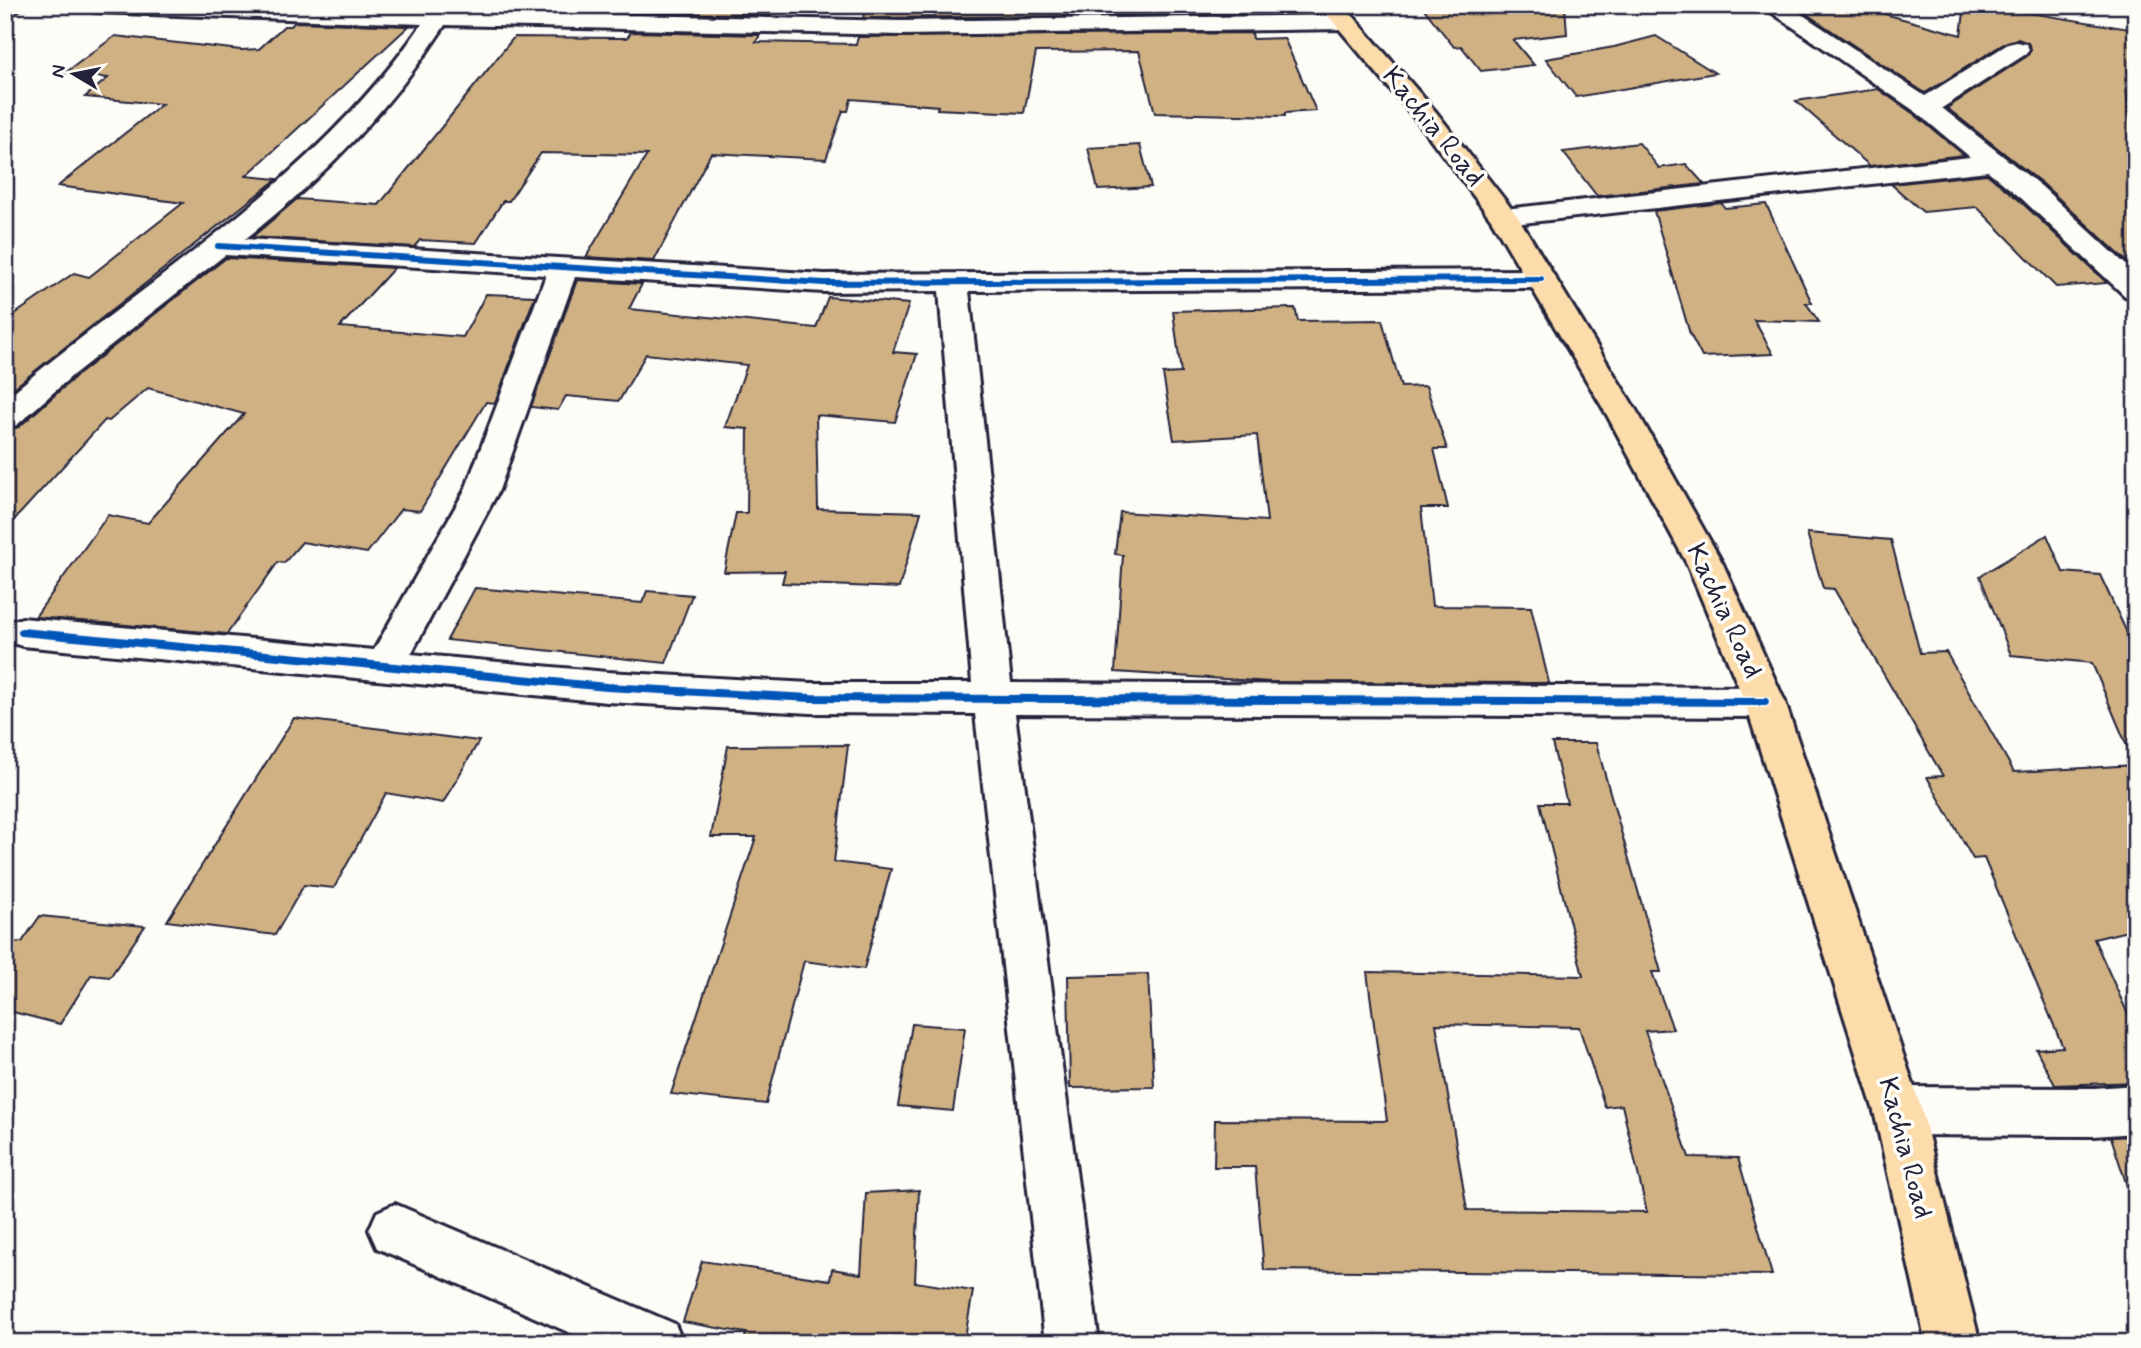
<svg xmlns="http://www.w3.org/2000/svg" width="2141" height="1348" viewBox="0 0 2141 1348" font-family="Mynerve,sans-serif">
  <style>
    .building { fill: #d0b184; stroke: #22223b; stroke-width: 2; fill-rule: evenodd }
    .lines { fill: none; stroke-linecap: round; stroke-linejoin: round }
    .minor-casing { stroke: #22223b; stroke-width: 6 }
    .trunk-casing { stroke: #22223b; stroke-width: 6 }
    .minor { fill: #fdfcf7; fill-rule: evenodd }
    .trunk { fill: #fddcac; fill-rule: evenodd }
    .cycleway-far1-casing { stroke: #fdfcf7; stroke-width: 9 }
    .cycleway-casing { stroke: #fdfcf7; stroke-width: 12 }
    .cycleway-far1 { stroke: #0057b8; stroke-width: 6 }
    .cycleway { stroke: #0057b8; stroke-width: 8 }
    .labels { text-anchor: middle; dominant-baseline: central; stroke-width: 7; stroke-linejoin: round; paint-order: stroke }
    .street-label { font-size: 28px; fill: #22223b; stroke: #fdfcf7 }
  </style>
  <rect width="100%" height="100%" fill="#fdfcf7"/>
  <filter id="ink" filterUnits="userSpaceOnUse"><feTurbulence type="fractalNoise" baseFrequency=".0143" numOctaves="2"/><feDisplacementMap in="SourceGraphic" scale="14" xChannelSelector="R" yChannelSelector="G"/><feConvolveMatrix kernelMatrix="1 2 1 2 8 2 1 2 1" color-interpolation-filters="sRGB"/></filter>
  <g filter="url(#ink)">
    <g class="building">
      <polygon points="648,5 777,5 771,15 643,13"/>
      <polygon points="913,5 1040,5 1125,14 1124,5 1243,5 1246,14 863,18 865,10 913,11"/>
      <polygon points="1421,5 1565,5 1567,34 1513,40 1534,65 1481,71 1461,46 1454,47"/>
      <polygon points="1793,5 1852,5 1961,35 1965,5 1981,5 2136,30 2136,83 2125,78 2136,176 2136,270 2043,184 1947,108 2027,56 2031,50 2028,43 2018,39 2007,42 1925,93"/>
      <polygon points="295,22 409,26 246,176 277,179 5,395 5,321 74,273 89,277 183,203 58,186 162,104 85,97 108,78 65,73 115,36 241,50 259,49 284,26 291,26"/>
      <polygon points="631,32 760,35 756,42 856,44 858,37 1252,33 1253,39 1284,38 1316,111 1285,113 1285,116 1155,113 1139,51 1036,52 1024,113 937,109 938,106 851,99 848,111 843,111 826,159 711,153 654,261 586,257 647,155 541,153 509,201 503,201 476,243 420,240 414,247 252,237 297,199 379,205 514,37 616,38 627,38"/>
      <polygon points="1656,36 1715,73 1576,97 1546,59 1614,47"/>
      <polygon points="1878,89 1914,114 1964,155 1870,166 1796,101"/>
      <polygon points="1639,143 1659,168 1686,164 1704,184 1597,196 1563,152"/>
      <polygon points="1140,145 1151,187 1098,190 1088,148"/>
      <polygon points="1987,174 2019,200 2107,283 2056,287 1977,207 1923,212 1891,184"/>
      <polygon points="1721,203 1725,208 1766,204 1812,303 1806,303 1819,322 1754,320 1773,354 1702,357 1690,334 1654,211"/>
      <polygon points="226,258 394,268 340,327 463,337 486,294 535,296 495,403 486,402 420,511 401,509 367,553 302,542 284,563 278,562 227,634 35,617 108,515 148,523 244,414 148,388 109,421 105,420 5,530 5,430 19,427 75,377"/>
      <polygon points="577,280 642,284 629,309 816,328 828,297 909,304 893,352 917,354 895,422 816,415 818,509 921,512 899,588 782,583 785,571 724,572 736,513 747,513 748,429 725,427 747,365 646,354 619,401 566,396 558,410 531,407"/>
      <polygon points="1295,308 1298,321 1382,320 1401,387 1426,386 1447,449 1434,449 1448,508 1421,508 1432,606 1531,607 1549,683 1271,682 1115,672 1123,555 1115,554 1120,512 1267,521 1257,435 1174,440 1163,374 1181,373 1173,311"/>
      <polygon points="1807,533 1891,540 1920,653 1946,652 2014,772 2135,765 2092,663 2011,655 1980,576 2047,535 2063,572 2100,575 2136,652 2136,929 2094,939 2136,1032 2136,1082 2055,1085 2036,1049 2063,1047 1984,858 1973,859 1927,777 1943,776 1834,589 1823,588"/>
      <polygon points="475,588 642,603 647,591 692,595 666,663 447,640"/>
      <polygon points="294,718 479,741 443,803 386,793 334,888 304,885 275,935 167,921"/>
      <path d="M1552 743H1596L1661 972H1652L1673 1029 1645 1031 1689 1157 1738 1158 1772 1275 1264 1270 1255 1167H1214L1215 1120 1387 1121 1367 972 1583 976 1540 803H1567ZM1436 1024 1579 1027 1605 1107 1622 1105 1647 1212 1467 1210Z"/>
      <polygon points="848,745 834,862 891,869 864,969 804,961 766,1104 671,1094 756,837 711,837 728,746"/>
      <polygon points="40,916 145,926 110,977 91,975 60,1024 5,1010 5,943 22,942"/>
      <polygon points="1148,974 1154,1087 1070,1088 1068,976"/>
      <polygon points="912,1024 965,1028 953,1111 898,1106"/>
      <polygon points="2136,1136 2136,1188 2128,1189 2111,1137"/>
      <polygon points="919,1190 915,1282 973,1291 964,1343 744,1343 746,1333 683,1322 702,1261 830,1280 832,1269 861,1274 866,1193"/>
    </g>
    <g class="lines">
      <defs>
        <g id="minor">
          <polygon points="5,5 21,5 18,10 5,14"/>
          <path d="M85 5H288L432 11 435 5H458L454 11 901 21 1346 15 1354 17 1358 22 1354 27 1346 29 901 35 445 25C391 108 323 178 245 239L824 274 1541 270 1551 273 1556 279 1551 285 1541 288 969 291 1011 683 1765 687 1779 691 1785 702 1779 713 1765 717 1015 714 1099 1343H1045L975 714 811 713 607 702 22 646 9 642 5 628 9 622 22 618 374 650 465 490 546 275 225 255 73 375 17 425 5 428V399C148 278 315 181 422 24L96 12 88 10ZM575 277 824 292 939 291 972 683H811L607 672 411 654 499 490Z"/>
          <polygon points="1761,5 1788,5 1925,96 2008,44 2017,42 2026,44 2029,49 2026,54 1942,108 2041,186 2136,274 2136,299 2125,296 2021,198 1988,171 1504,225 1494,223 1490,217 1494,211 1504,209 1970,157 1916,112"/>
          <polygon points="2136,1085 2136,1133 2094,1136 1898,1135 1881,1128 1874,1111 1881,1094 1898,1087 2094,1088"/>
          <polygon points="395,1204 675,1324 683,1343 593,1343 377,1248 369,1230 377,1212"/>
        </g>
        <polygon id="trunk" points="1319,5 1343,5 1436,112 1518,217 1639,415 1723,564 1785,702 1922,1111 1980,1343 1926,1343 1874,1111 1745,702 1687,564 1607,415 1491,219 1418,122"/>
      </defs>
      <use href="#minor" class="minor-casing"/>
      <use href="#trunk" class="trunk-casing"/>
      <use href="#minor" class="minor"/>
      <use href="#trunk" class="trunk"/>
      <defs>
        <polyline id="cycleway-far1" points="218,246 824,283 1541,279"/>
        <polyline id="cycleway" points="22,632 607,687 811,698 1765,702"/>
      </defs>
      <use href="#cycleway-far1" class="cycleway-far1-casing"/>
      <use href="#cycleway" class="cycleway-casing"/>
      <use href="#cycleway-far1" class="cycleway-far1"/>
      <use href="#cycleway" class="cycleway"/>
    </g>
  </g>
  <g class="labels">
    <g class="street-label">
      <text transform="translate(1433 127) rotate(51)">Kachia Road</text>
      <text transform="translate(1724 611) rotate(65)">Kachia Road</text>
      <text transform="translate(1905 1148) rotate(75)">Kachia Road</text>
    </g>
  </g>
  <rect width="2141" height="1348" fill="none" stroke="#fdfcf7" stroke-width="28"/>
  <rect x="14" y="14" width="2113" height="1320" fill="none" stroke="#22223b" stroke-width="2.5" filter="url(#ink)"/>
  <g transform="translate(74 74) rotate(280)" stroke="#fdfcf7" stroke-width="5" paint-order="stroke">
  <path d="M0-5L12 26L0 18L-12 26Z" fill="#22223b"/>
  <text y="-10" font-size="19" font-weight="bold" text-anchor="middle" fill="#22223b">N</text>
  </g>
</svg>
